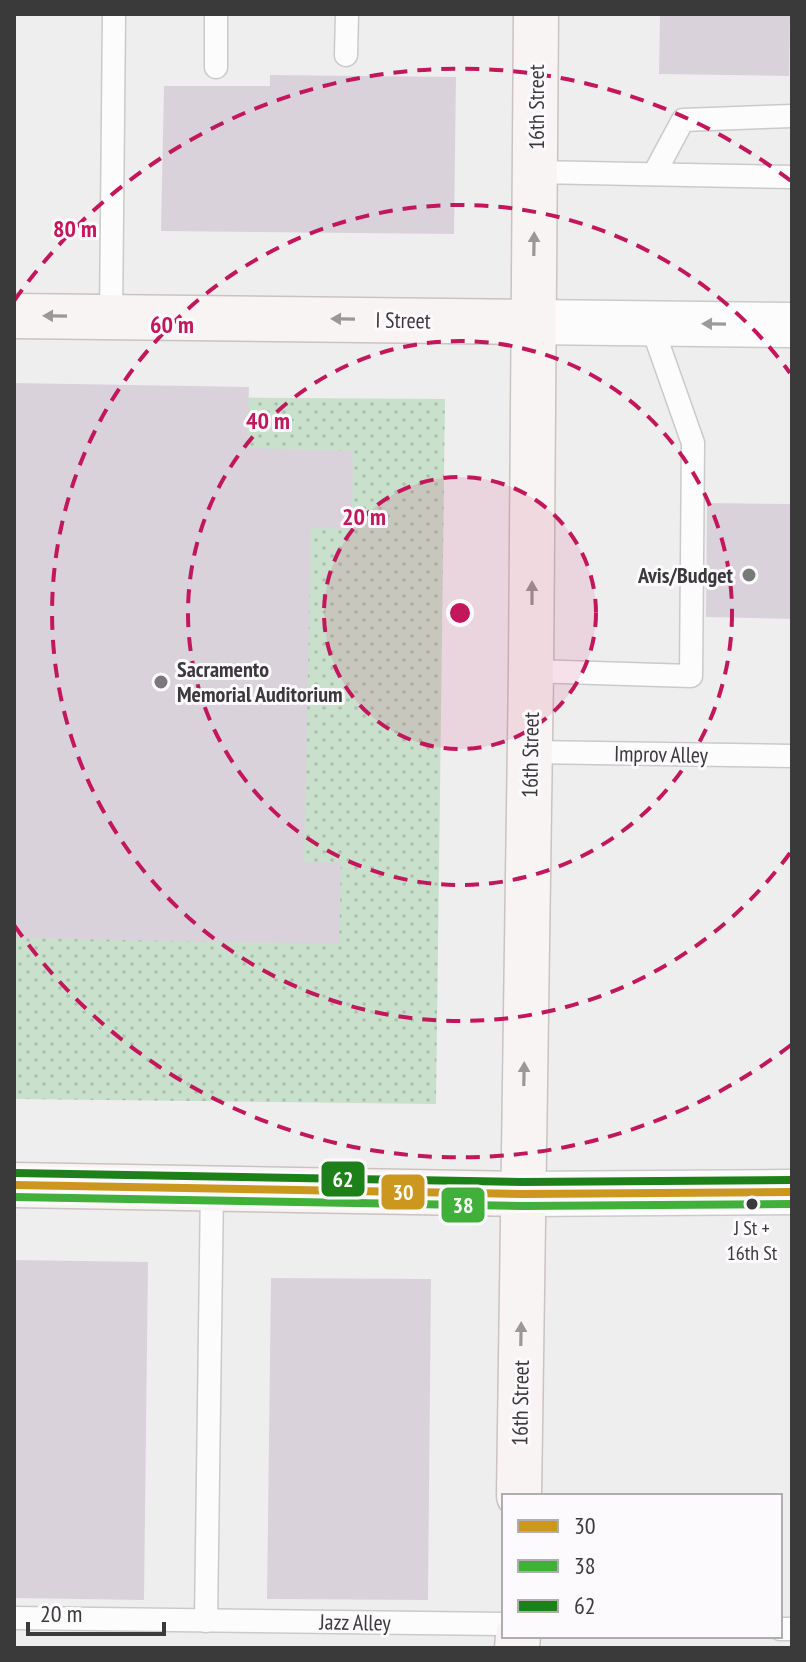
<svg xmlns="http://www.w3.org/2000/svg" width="806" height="1662" viewBox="0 0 806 1662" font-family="'PT Sans Narrow',sans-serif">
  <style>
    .grass { fill: url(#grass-dots) }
    .building { fill: #dad2db }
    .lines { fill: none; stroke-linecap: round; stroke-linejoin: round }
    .lane-casing { stroke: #cbcacb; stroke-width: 25 }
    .secondary-casing { stroke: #cbcacb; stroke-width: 47 }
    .primary-casing { stroke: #c9c3c2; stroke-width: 47 }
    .lane { stroke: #fdfcfd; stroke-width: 22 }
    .secondary { stroke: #fdfcfd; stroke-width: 44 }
    .primary { stroke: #f8f4f3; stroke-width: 44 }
    .bus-1-casing { stroke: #fdfafd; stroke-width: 14 }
    .bus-2-casing { stroke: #fdfafd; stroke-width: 14 }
    .bus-3-casing { stroke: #fdfafd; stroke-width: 14 }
    .bus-1 { stroke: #cb971e; stroke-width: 8 }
    .bus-2 { stroke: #41b03b; stroke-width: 8 }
    .bus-3 { stroke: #1e8019; stroke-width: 8 }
    .oneway { fill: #9a9797 }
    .oneway2 { fill: #9c9b9c }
    .ring { fill: none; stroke: #c2185b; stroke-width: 4; stroke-dasharray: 14 10 }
    .poi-dot { fill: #7a797a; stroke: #fdfafd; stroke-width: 3 }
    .bus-dot { fill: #3b3a3b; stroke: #fdfafd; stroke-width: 3 }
    .labels { text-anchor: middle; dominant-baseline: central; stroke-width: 6; stroke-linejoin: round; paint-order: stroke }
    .bus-label { font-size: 20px; fill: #3b3a3b; stroke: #fdfafd }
    .street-label { font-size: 22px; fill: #3b3a3b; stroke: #fdfafd }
    .poi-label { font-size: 22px; font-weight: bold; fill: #3b3a3b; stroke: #fdfafd; text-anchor: end }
    .centre { fill: #c2185b; stroke: #fdfafd; stroke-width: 4 }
    .ring-label { font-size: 24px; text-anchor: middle; font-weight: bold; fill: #c2185b; stroke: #fdfafd; stroke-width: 6; stroke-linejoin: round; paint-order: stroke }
    .line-badge { stroke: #fdfafd; stroke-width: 3 }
    .badge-label { font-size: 22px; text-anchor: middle; font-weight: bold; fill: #fff }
  </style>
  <defs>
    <pattern id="grass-dots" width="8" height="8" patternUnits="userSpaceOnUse" patternTransform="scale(2)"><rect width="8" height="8" fill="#c8e0cc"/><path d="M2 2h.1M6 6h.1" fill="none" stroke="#adc1b0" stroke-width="1.8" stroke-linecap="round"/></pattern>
  </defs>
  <rect width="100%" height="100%" fill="#efeeef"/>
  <polygon class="grass" points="14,396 445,399 436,1104 14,1099"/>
  <g class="building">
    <polygon points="660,14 790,14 789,76 659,74"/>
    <polygon points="270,75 456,77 454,234 161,231 164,86 270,86"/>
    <polygon points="14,383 249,387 247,448 353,451 352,529 311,528 304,862 341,862 339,944 14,938"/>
    <polygon points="707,503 792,504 792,619 706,617"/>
    <polygon points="14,1260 148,1262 144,1600 14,1598"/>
    <polygon points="271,1278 431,1279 428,1600 267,1599"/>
  </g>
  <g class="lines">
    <defs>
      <g id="lane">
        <polyline points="346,55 347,14"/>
        <polyline points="216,67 216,14"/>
        <polyline points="535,172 792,177"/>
        <polyline points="654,174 683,120 792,116"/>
        <polyline points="111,317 114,14"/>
        <polyline points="531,671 691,676 693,443 651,324"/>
        <polyline points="530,752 792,756"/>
        <polyline points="14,1618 504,1624"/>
        <polyline points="206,1621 212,1187"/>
        <polyline points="780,1629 792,1629"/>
      </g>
      <g id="secondary">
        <polyline points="533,322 792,325"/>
        <polyline points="522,1194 792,1192"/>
      </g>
      <g id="primary">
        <polyline points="14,316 533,322"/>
        <polyline points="14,1185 522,1194"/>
        <polyline points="519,1496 531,671 536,14"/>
        <polyline points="517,1648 518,1636"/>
      </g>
    </defs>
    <use href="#lane" class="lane-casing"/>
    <use href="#secondary" class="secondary-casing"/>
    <use href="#primary" class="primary-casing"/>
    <use href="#lane" class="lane"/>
    <use href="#secondary" class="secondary"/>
    <use href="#primary" class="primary"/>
    <defs>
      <polyline id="bus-1" points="14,1185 522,1194 792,1192"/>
      <polyline id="bus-2" points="14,1197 522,1206 792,1204"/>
      <polyline id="bus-3" points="14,1173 522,1182 792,1180"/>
    </defs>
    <use href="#bus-1" class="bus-1-casing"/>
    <use href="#bus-2" class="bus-2-casing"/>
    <use href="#bus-3" class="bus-3-casing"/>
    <use href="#bus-1" class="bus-1"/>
    <use href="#bus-2" class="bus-2"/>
    <use href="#bus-3" class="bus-3"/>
  </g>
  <defs><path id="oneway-solid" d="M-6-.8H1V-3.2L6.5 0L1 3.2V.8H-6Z" transform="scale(2)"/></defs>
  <g class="oneway">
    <use href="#oneway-solid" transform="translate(534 244) rotate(-89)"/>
    <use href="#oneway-solid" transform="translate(55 316) rotate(-179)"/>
    <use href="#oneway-solid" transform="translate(343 319) rotate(-179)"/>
    <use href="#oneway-solid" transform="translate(532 593) rotate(-90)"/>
    <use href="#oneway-solid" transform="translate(524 1074) rotate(-89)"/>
    <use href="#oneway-solid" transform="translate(521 1334) rotate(-89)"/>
  </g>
  <use class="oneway2" href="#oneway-solid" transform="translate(714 324) rotate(-179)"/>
  <circle cx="460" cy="613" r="136" fill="#c2185b" fill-opacity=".12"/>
  <g class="ring">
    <circle cx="460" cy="613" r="136"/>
    <circle cx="460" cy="613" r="272"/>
    <path d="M790 853A408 408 0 1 1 790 373"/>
    <path d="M791 1045A544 544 0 0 1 14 925M14 301A544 544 0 0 1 791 181"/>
  </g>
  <g class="poi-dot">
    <circle cx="749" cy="575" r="8"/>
    <circle cx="161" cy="682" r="8"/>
  </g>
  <circle class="bus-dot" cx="752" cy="1204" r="7"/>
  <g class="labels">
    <g class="bus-label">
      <text x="752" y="1228">J St +<tspan x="752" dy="25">16th St</tspan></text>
    </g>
    <g class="street-label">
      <text transform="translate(536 107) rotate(-90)">16th Street</text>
      <text transform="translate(403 320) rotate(1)">I Street</text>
      <text transform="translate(661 754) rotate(1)">Improv Alley</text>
      <text transform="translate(530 755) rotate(-89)">16th Street</text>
      <text transform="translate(520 1403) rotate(-89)">16th Street</text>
      <text transform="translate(355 1622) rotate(1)">Jazz Alley</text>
    </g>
    <g class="poi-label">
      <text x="733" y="575">Avis/Budget</text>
      <text x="177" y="669" text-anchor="start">Sacramento<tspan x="177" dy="25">Memorial Auditorium</tspan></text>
    </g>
  </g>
  <circle cx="460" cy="613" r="12" class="centre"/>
  <g class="ring-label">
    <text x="75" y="237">80 m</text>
    <text x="172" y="333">60 m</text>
    <text x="268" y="429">40 m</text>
    <text x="364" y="525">20 m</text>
  </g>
  <g class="line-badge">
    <rect x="320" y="1160" width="46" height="38" rx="8" fill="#1e8019"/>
    <rect x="380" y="1173" width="46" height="38" rx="8" fill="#cb971e"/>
    <rect x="440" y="1186" width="46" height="38" rx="8" fill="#41b03b"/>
  </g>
  <g class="badge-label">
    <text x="343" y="1187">62</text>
    <text x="403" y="1200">30</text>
    <text x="463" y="1213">38</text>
  </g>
  <rect width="806" height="1662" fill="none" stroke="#3b3a3b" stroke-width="32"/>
  <rect x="502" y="1494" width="280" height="144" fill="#fdfafd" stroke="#afadaf" stroke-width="2"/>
  <rect x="518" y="1520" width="40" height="12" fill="#cb971e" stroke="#afadaf" stroke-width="2"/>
  <text x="574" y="1534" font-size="24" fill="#3b3a3b">30</text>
  <rect x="518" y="1560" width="40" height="12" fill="#41b03b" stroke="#afadaf" stroke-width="2"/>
  <text x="574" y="1574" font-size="24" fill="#3b3a3b">38</text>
  <rect x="518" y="1600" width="40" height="12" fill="#1e8019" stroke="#afadaf" stroke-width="2"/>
  <text x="574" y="1614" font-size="24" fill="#3b3a3b">62</text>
  <path d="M28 1622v12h136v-12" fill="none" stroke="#3b3a3b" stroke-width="4"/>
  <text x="40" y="1622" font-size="24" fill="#3b3a3b" stroke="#fdfafd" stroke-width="6" paint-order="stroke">20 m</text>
</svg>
